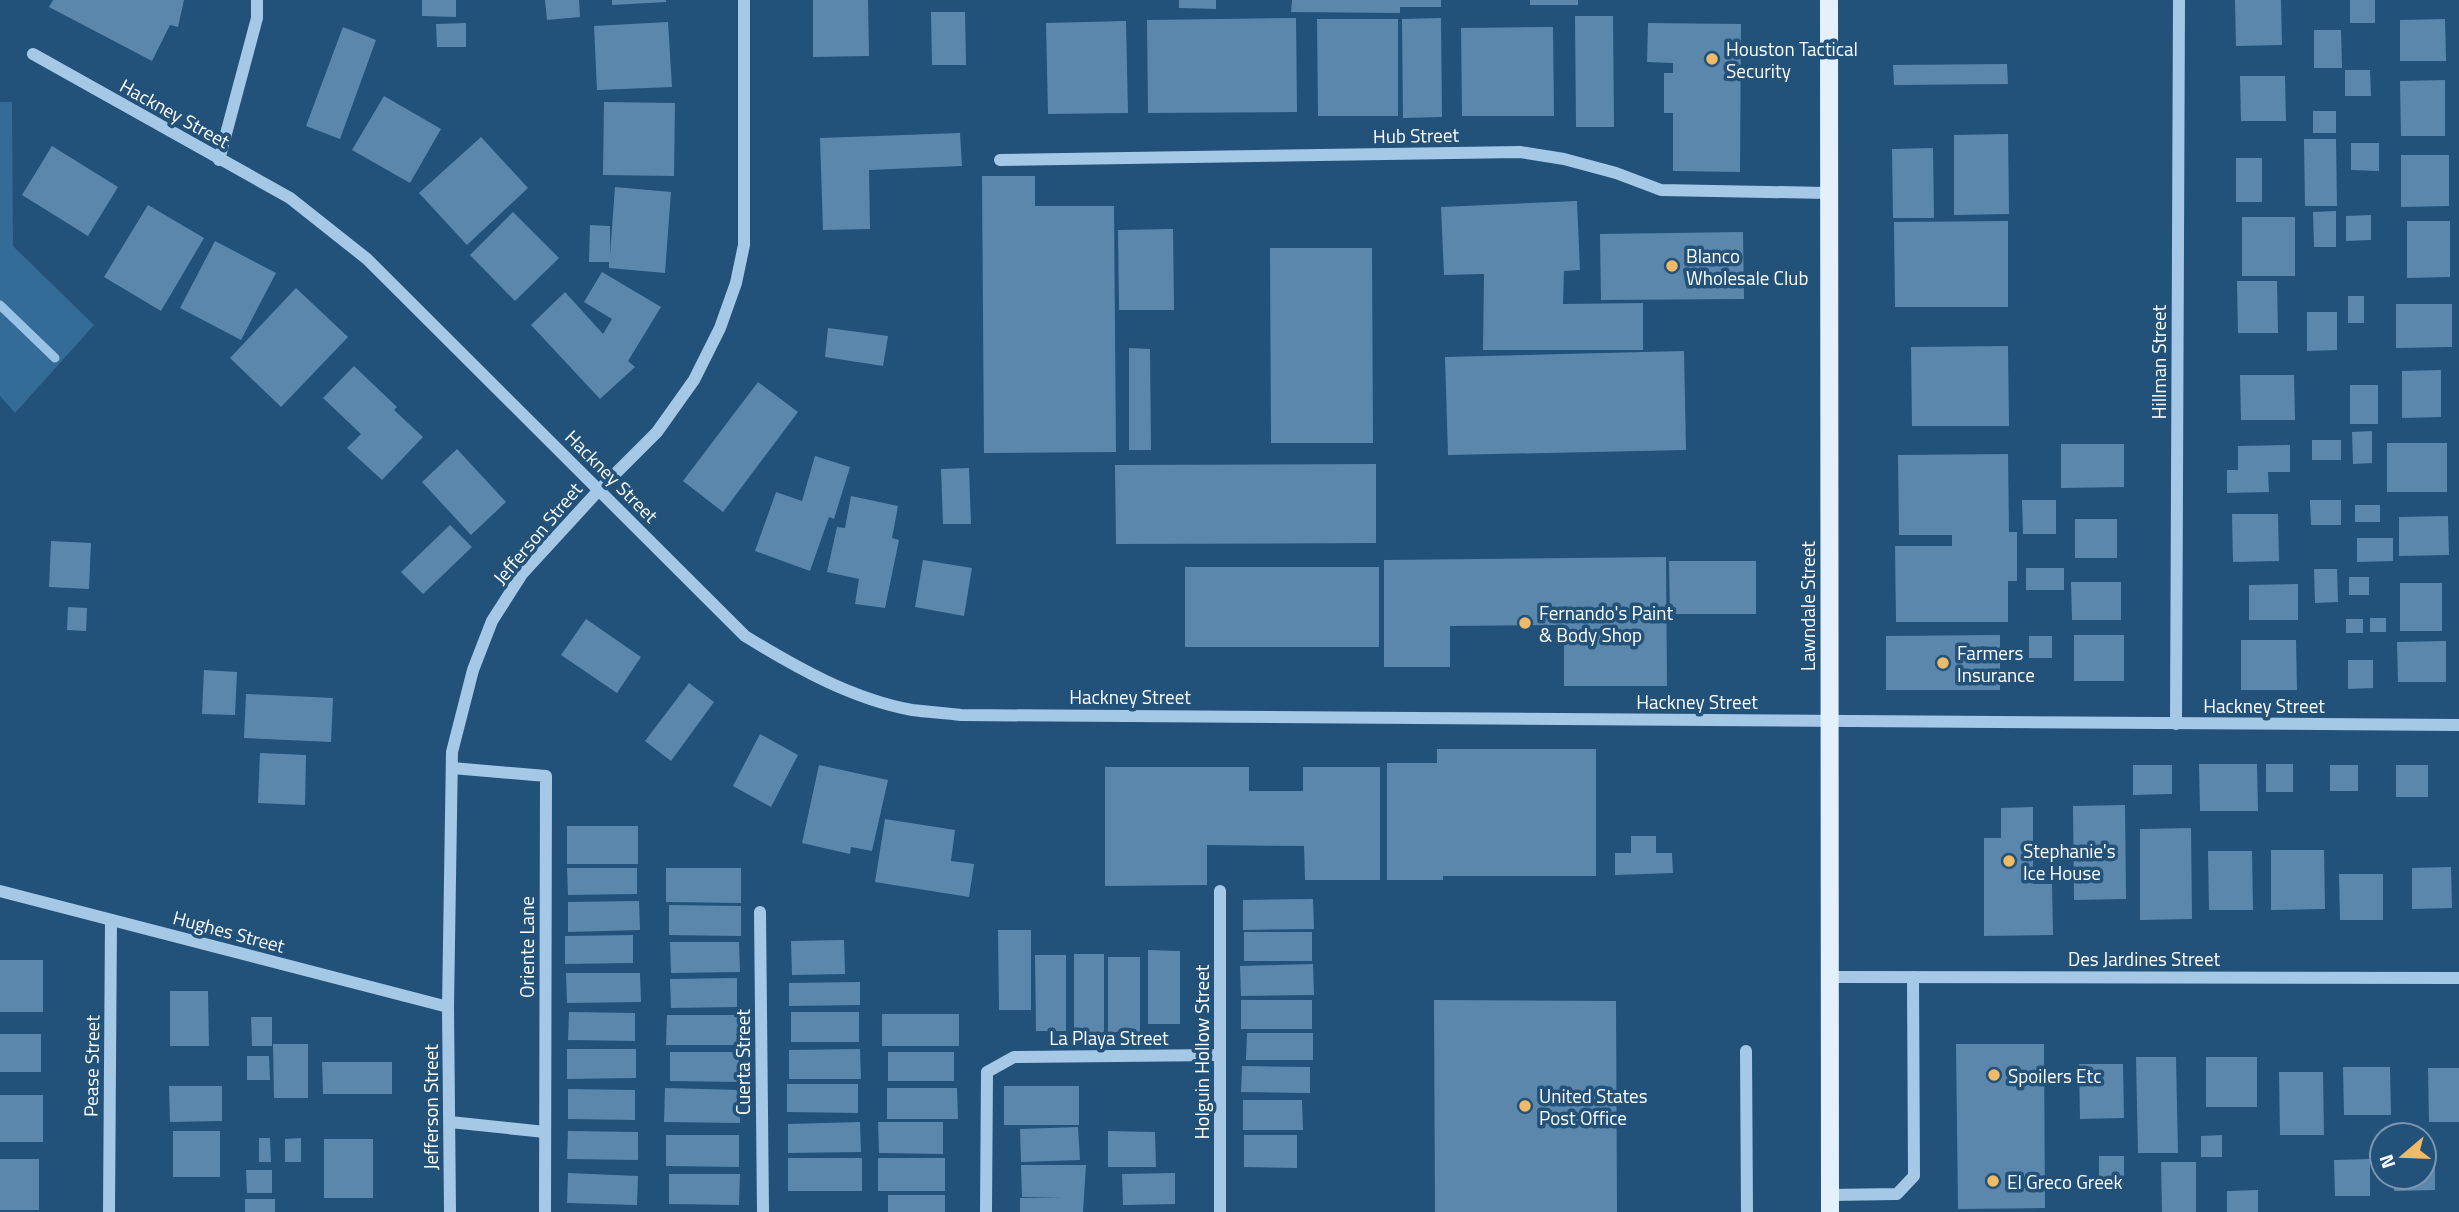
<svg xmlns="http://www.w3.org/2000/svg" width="2459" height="1212" viewBox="0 0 2459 1212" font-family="'Titillium Web',sans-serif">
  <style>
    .green { fill: #356b97 }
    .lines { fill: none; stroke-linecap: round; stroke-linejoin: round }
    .stream { stroke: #97c4e6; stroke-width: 9 }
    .building { fill: #5b87ac }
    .minor { stroke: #a4c8e5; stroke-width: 12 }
    .major { stroke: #e4f0fc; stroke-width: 18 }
    .poi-dot { fill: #f1ba66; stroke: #225179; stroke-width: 2.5 }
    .labels { text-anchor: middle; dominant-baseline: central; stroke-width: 7; stroke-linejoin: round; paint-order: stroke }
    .poi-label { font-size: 19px; fill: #fff; stroke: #225179; text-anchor: start }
    .street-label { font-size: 19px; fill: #fff; stroke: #225179 }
  </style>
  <rect width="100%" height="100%" fill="#225179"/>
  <polygon class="green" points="0,102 12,102 13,246 94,325 15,413 0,396"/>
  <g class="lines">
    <polyline class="stream" points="0,305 55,358"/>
  </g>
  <g class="building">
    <polygon points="53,0 184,0 178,27 170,25 152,61 49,7"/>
    <polygon points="422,0 456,0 456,17 422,16"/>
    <polygon points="545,0 579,0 580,17 547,20"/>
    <polygon points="612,0 666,0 666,2 612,5"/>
    <polygon points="813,0 868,0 869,56 813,57"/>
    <polygon points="1179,0 1216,0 1216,9 1179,8"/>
    <polygon points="1292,0 1441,0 1441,7 1400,7 1400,13 1291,12"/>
    <rect x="1530" y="0" width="48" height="5"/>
    <polygon points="2235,0 2281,0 2282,45 2236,46"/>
    <rect x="2350" y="0" width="25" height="23"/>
    <polygon points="931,12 965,12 966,65 932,65"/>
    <polygon points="1575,16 1613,16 1614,127 1576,127"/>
    <polygon points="1296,18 1297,112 1148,113 1147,20"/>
    <polygon points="1441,18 1442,117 1403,118 1402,19"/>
    <polygon points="1317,19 1398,19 1398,116 1318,116"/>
    <polygon points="2445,19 2446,61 2400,61 2400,20"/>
    <polygon points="1126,21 1128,113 1048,114 1046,23"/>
    <polygon points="668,22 672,87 597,90 594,26"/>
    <polygon points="466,23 466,47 437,47 436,24"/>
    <polygon points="1648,23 1741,24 1740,172 1673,171 1673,113 1664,113 1664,73 1673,73 1673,63 1647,62"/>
    <polygon points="343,27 376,40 340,139 306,126"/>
    <polygon points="1553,27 1554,116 1462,116 1461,28"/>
    <polygon points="2314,30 2341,30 2342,68 2314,68"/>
    <polygon points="2007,64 2008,84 1894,85 1893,65"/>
    <polygon points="2345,70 2370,70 2371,96 2345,96"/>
    <polygon points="2240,76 2285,76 2286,121 2241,121"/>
    <polygon points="2445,80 2445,136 2401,136 2400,81"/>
    <polygon points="384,96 441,129 410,183 352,150"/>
    <polygon points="604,102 675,103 674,176 603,175"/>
    <rect x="2313" y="111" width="23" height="22"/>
    <polygon points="960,133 962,166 869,170 870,229 823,230 820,138"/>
    <polygon points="2008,134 2009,214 1954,215 1954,135"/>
    <polygon points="481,137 528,188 467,245 419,193"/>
    <polygon points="2304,139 2336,139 2337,206 2305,206"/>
    <polygon points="2351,143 2379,143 2379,171 2351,170"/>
    <polygon points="52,146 118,187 88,236 22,195"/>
    <polygon points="1933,148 1934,218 1893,218 1892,149"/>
    <polygon points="2401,155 2449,155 2449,206 2401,207"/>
    <rect x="2236" y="158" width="26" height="44"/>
    <polygon points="982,176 1035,176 1035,206 1114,206 1116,452 984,453"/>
    <polygon points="615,187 671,192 665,273 609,268 609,262 589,262 590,225 610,226 610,255"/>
    <polygon points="1577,201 1580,270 1564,271 1563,304 1643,303 1643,350 1483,350 1484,274 1444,275 1441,207"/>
    <polygon points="148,205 204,238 161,311 104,277"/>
    <polygon points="2336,211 2336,247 2314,247 2313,212"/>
    <polygon points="513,212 559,258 515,301 470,255"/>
    <polygon points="2371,215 2371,240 2346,241 2346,216"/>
    <rect x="2242" y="217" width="53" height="59"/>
    <polygon points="2008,221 2008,307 1895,307 1894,222"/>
    <polygon points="2407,221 2450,221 2450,277 2407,278"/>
    <polygon points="1173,229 1174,310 1119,310 1118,230"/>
    <polygon points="1743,232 1744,299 1601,300 1600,234"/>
    <polygon points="215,241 276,273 241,340 180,308"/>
    <polygon points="1270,248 1372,248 1373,443 1271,443"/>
    <polygon points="602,272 661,307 628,361 635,367 600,399 531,325 565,292 603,334 612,319 584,302"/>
    <polygon points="2237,281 2277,281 2278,333 2238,333"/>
    <polygon points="296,288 348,337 281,407 230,358"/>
    <rect x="2348" y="296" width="16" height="27"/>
    <polygon points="2396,304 2452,304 2452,347 2396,348"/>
    <polygon points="2307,312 2337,312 2337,350 2307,351"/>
    <polygon points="828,328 888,336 883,366 825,357"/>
    <polygon points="2008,346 2009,426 1912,426 1911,347"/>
    <polygon points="1129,348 1150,349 1151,450 1129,450"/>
    <polygon points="1684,351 1686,450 1448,455 1445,357"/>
    <polygon points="354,366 397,407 394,410 423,437 382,480 347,448 361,434 323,398"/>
    <polygon points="2441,370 2441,417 2402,418 2402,371"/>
    <polygon points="2240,375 2294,375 2295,420 2241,420"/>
    <polygon points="758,382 798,412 723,512 683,481"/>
    <rect x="2350" y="385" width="28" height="39"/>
    <polygon points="2372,431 2372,463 2353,464 2352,432"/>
    <rect x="2312" y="440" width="29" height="20"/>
    <rect x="2387" y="443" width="60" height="49"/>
    <polygon points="2061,444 2124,444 2124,487 2061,488"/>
    <polygon points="2290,445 2290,472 2268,472 2269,492 2227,493 2227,470 2238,470 2238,446"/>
    <polygon points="457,449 506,502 471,535 422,482"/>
    <polygon points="2008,454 2009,532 2017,532 2017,581 2008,581 2008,622 1896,622 1895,546 1952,546 1952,535 1899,535 1898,455"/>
    <polygon points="815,456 850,467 834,519 829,517 810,571 755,551 776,492 802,501"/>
    <polygon points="1376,464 1376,543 1116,544 1115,465"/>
    <polygon points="969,468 971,524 943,524 941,469"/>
    <polygon points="851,496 898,506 892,538 899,540 885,608 855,604 859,579 827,572 837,527 845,528"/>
    <polygon points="2022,500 2056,500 2056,534 2023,534"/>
    <polygon points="2310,500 2341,500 2341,525 2311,525"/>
    <rect x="2355" y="505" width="25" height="17"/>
    <polygon points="2232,514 2278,514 2279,561 2233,562"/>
    <polygon points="2448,516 2449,555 2399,556 2399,517"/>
    <rect x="2075" y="519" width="42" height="39"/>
    <polygon points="450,525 472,547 423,594 401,572"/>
    <polygon points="2357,538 2393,538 2393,561 2357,562"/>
    <polygon points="51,541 91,543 89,589 49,587"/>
    <polygon points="1666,557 1667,686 1564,686 1564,625 1450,626 1450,667 1384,667 1384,560"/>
    <polygon points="923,560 972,568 964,616 915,607"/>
    <polygon points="1669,561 1756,561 1756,614 1670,614"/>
    <rect x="1185" y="567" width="194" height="80"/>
    <rect x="2026" y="568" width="38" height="22"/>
    <polygon points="2314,569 2337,569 2338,602 2315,603"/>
    <rect x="2349" y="577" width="20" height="18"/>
    <polygon points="2071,582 2121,582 2121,620 2072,620"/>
    <rect x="2400" y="583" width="42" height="48"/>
    <polygon points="2298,584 2298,620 2249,620 2249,585"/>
    <polygon points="68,607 87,608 86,631 67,630"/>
    <rect x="2370" y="618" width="16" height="14"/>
    <polygon points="586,619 641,657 617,693 561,655"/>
    <rect x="2346" y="619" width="17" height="14"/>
    <polygon points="2000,635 2000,690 1886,690 1886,636"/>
    <rect x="2074" y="635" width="50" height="46"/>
    <rect x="2029" y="636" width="23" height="22"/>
    <polygon points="2241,640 2296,640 2297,690 2241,690"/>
    <polygon points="2446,641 2446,682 2398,682 2397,642"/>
    <polygon points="2348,660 2373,660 2373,688 2348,689"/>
    <polygon points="204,670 237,672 235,715 202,714"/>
    <polygon points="689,683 714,702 671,761 645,741"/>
    <polygon points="246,694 333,698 331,742 244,738"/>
    <polygon points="760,734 798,755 771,807 733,786"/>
    <polygon points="1437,749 1596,749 1596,876 1443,876 1443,880 1387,880 1387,763 1437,763"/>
    <polygon points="260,753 306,755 305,805 258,803"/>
    <polygon points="2199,764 2257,764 2258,811 2200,811"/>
    <rect x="2266" y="764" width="27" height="28"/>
    <polygon points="819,765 888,780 872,851 851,847 850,854 802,843"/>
    <polygon points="2133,765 2172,765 2172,794 2133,795"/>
    <rect x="2330" y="765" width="28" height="26"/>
    <rect x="2396" y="765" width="32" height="32"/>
    <polygon points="1105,767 1249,767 1249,791 1303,791 1303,767 1380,767 1380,880 1305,880 1304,846 1207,845 1207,885 1105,886"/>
    <polygon points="2125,805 2126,899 2074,900 2073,806"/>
    <polygon points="2033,807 2033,884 2052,884 2053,935 1984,936 1984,838 2001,838 2001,808"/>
    <polygon points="885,819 955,830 951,861 974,864 969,897 875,882"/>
    <rect x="567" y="826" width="71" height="38"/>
    <polygon points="2191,828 2192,919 2140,920 2140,829"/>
    <polygon points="1631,836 1656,836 1656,853 1672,853 1673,873 1615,875 1615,853 1631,853"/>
    <polygon points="2271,850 2324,850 2325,909 2271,910"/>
    <polygon points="2208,851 2252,851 2253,910 2209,910"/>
    <polygon points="2451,867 2452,908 2412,909 2412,868"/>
    <polygon points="567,868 637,868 637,894 568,895"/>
    <polygon points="666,868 741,868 741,903 666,902"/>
    <polygon points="2339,874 2383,874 2383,920 2340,920"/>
    <polygon points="1313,899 1314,929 1243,930 1243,900"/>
    <polygon points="639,901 640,930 568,932 568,902"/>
    <polygon points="669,905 741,906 741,936 669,935"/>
    <polygon points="998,930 1031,930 1031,1010 999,1010"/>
    <rect x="1244" y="932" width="68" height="29"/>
    <polygon points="633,935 633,963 565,964 565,936"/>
    <polygon points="844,940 845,974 792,975 791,941"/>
    <polygon points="670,942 739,942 740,972 671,973"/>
    <polygon points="1148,950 1180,951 1180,1024 1148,1024"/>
    <rect x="1074" y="954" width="30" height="79"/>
    <polygon points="1035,955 1066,955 1066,1031 1036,1031"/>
    <rect x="1108" y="957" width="32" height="75"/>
    <rect x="0" y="960" width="43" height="52"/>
    <polygon points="1313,964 1314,995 1241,996 1240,966"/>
    <polygon points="566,973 640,973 641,1002 567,1003"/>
    <polygon points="737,978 737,1007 671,1008 670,979"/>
    <polygon points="860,982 860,1005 789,1006 789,983"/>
    <polygon points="170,991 208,991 209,1046 170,1046"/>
    <rect x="1241" y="1000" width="71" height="29"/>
    <polygon points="1434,1000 1616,1001 1617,1212 1435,1212"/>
    <polygon points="569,1012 635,1013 635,1041 568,1040"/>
    <rect x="791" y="1012" width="68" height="30"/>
    <rect x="882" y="1014" width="77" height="32"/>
    <polygon points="667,1015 741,1015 741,1045 666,1045"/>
    <polygon points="251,1017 272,1017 272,1046 252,1046"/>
    <polygon points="1247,1033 1313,1033 1313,1060 1246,1060"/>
    <rect x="0" y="1034" width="41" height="38"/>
    <polygon points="273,1044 308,1044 308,1098 274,1098"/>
    <polygon points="1956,1044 2044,1044 2045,1208 1958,1209"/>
    <polygon points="567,1049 636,1049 636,1078 567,1079"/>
    <polygon points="860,1049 861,1079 789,1079 789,1050"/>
    <polygon points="670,1052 739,1052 739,1082 670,1081"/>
    <rect x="888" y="1052" width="66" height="29"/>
    <polygon points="247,1056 269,1056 270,1080 247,1080"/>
    <polygon points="2136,1057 2176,1057 2178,1153 2138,1153"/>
    <rect x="2206" y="1057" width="51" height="50"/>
    <polygon points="322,1062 392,1062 392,1094 323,1094"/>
    <polygon points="2079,1064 2123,1064 2124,1118 2080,1119"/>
    <polygon points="1242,1066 1310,1067 1310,1093 1241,1092"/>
    <polygon points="2343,1067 2390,1067 2391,1115 2344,1115"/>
    <polygon points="2428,1068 2459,1068 2459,1122 2429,1122"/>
    <polygon points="2279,1072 2323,1072 2324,1135 2280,1135"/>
    <polygon points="787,1084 858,1084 858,1113 787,1112"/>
    <polygon points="169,1086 222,1086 222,1121 170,1122"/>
    <rect x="1004" y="1086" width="75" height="39"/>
    <polygon points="665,1088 741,1090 740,1123 664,1122"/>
    <polygon points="887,1088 957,1088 958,1119 887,1119"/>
    <polygon points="568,1089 635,1090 635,1120 568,1119"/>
    <rect x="0" y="1095" width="43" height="47"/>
    <polygon points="1243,1100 1302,1100 1303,1130 1243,1130"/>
    <polygon points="860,1122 861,1152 788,1153 788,1124"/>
    <polygon points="878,1122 943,1122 943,1154 879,1153"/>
    <polygon points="1078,1127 1080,1160 1021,1162 1020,1129"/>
    <rect x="173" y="1131" width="47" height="46"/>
    <polygon points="568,1131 638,1132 638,1160 567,1159"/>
    <polygon points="1108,1131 1155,1132 1156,1167 1108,1167"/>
    <polygon points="666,1135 739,1135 739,1167 666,1166"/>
    <polygon points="1244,1135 1297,1135 1297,1168 1244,1167"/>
    <polygon points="2222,1135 2222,1157 2201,1157 2201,1136"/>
    <polygon points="259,1138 270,1138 271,1162 259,1162"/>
    <polygon points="301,1138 301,1162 285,1162 285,1139"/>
    <rect x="324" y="1139" width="49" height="59"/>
    <polygon points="2435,1150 2435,1190 2394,1191 2394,1177 2424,1177 2424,1151"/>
    <rect x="2099" y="1156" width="25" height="36"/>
    <rect x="788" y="1158" width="74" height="33"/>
    <rect x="878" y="1158" width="67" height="33"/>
    <rect x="0" y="1159" width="39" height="51"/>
    <polygon points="2370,1159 2370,1196 2335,1196 2334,1160"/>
    <polygon points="2161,1162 2196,1162 2196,1212 2162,1212"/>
    <polygon points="1021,1165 1086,1165 1083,1212 1020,1212 1020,1198 1063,1198 1022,1197"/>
    <polygon points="246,1170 272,1170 272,1193 247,1193"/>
    <polygon points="568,1173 638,1176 637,1205 567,1203"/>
    <polygon points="1175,1173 1175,1204 1123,1205 1122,1174"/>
    <polygon points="669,1174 740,1174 739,1205 669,1204"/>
    <polygon points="2258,1190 2258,1212 2227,1212 2227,1191"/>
    <rect x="888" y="1195" width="57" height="17"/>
    <rect x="245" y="1199" width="30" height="13"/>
  </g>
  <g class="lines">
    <g class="minor">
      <path d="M33 54 290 198 367 259 745 636C797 668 852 699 912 710 928 712 945 713 961 715L2459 725"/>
      <polyline points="219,160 257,18 257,0"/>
      <polyline points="1000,160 1520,152 1564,159 1616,173 1661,190 1828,193"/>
      <polyline points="2176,724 2179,0"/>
      <polyline points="452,768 546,776 545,1212"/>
      <polyline points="0,891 448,1007"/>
      <polyline points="760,912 763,1212"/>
      <polyline points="1829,977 2459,978"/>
      <polyline points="1746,1051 1747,1212"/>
      <polyline points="450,1122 545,1132"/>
      <polyline points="1830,1195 1897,1194 1914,1176 1913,977"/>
      <polyline points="109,1212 111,920"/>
      <polyline points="450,1212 448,1007 452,752 473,670 492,621 522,574 599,490 657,432 694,380 720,328 736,283 744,245 744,0"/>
      <polyline points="986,1212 987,1072 1014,1057 1220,1055"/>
      <polyline points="1220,1212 1220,891"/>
    </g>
    <polyline class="major" points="1829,0 1830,1212"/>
  </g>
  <g class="poi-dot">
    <circle cx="1712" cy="59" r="7"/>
    <circle cx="1672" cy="266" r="7"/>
    <circle cx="1525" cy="623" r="7"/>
    <circle cx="1943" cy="663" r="7"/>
    <circle cx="2009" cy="861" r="7"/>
    <circle cx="1994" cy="1075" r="7"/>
    <circle cx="1525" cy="1106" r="7"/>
    <circle cx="1993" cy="1181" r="7"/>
  </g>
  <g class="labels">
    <g class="poi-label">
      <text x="1726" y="48">Houston Tactical<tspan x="1726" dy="22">Security</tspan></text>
      <text x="1686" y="255">Blanco<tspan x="1686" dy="22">Wholesale Club</tspan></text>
      <text x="1539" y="612">Fernando's Paint<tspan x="1539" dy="22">&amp; Body Shop</tspan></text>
      <text x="1957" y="652">Farmers<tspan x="1957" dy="22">Insurance</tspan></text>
      <text x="2023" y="850">Stephanie's<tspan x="2023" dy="22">Ice House</tspan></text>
      <text x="2008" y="1075">Spoilers Etc</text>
      <text x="1539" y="1095">United States<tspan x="1539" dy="22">Post Office</tspan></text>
      <text x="2007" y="1181">El Greco Greek</text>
    </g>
    <g class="street-label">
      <text transform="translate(175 113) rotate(29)">Hackney Street</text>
      <text transform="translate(1416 135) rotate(-1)">Hub Street</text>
      <text transform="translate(2158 362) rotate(-90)">Hillman Street</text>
      <text transform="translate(612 476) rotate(45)">Hackney Street</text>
      <text transform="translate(537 533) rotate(-50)">Jefferson Street</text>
      <text transform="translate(1807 606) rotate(-90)">Lawndale Street</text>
      <text x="1130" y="696">Hackney Street</text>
      <text x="1697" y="701">Hackney Street</text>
      <text x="2264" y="705">Hackney Street</text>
      <text transform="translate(229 931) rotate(15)">Hughes Street</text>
      <text transform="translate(526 947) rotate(-90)">Oriente Lane</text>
      <text x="2144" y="958">Des Jardines Street</text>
      <text x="1109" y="1037">La Playa Street</text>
      <text transform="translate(1201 1052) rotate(-90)">Holguin Hollow Street</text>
      <text transform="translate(742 1062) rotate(-90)">Cuerta Street</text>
      <text transform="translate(91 1066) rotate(-89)">Pease Street</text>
      <text transform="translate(430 1107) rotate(-90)">Jefferson Street</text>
    </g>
  </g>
  <g transform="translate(2403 1156) rotate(251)"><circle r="33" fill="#225179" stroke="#7a97af" stroke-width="2"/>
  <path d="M0-5L12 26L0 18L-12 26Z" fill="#f1ba66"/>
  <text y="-10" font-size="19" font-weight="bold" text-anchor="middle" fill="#ffffff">N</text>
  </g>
</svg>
